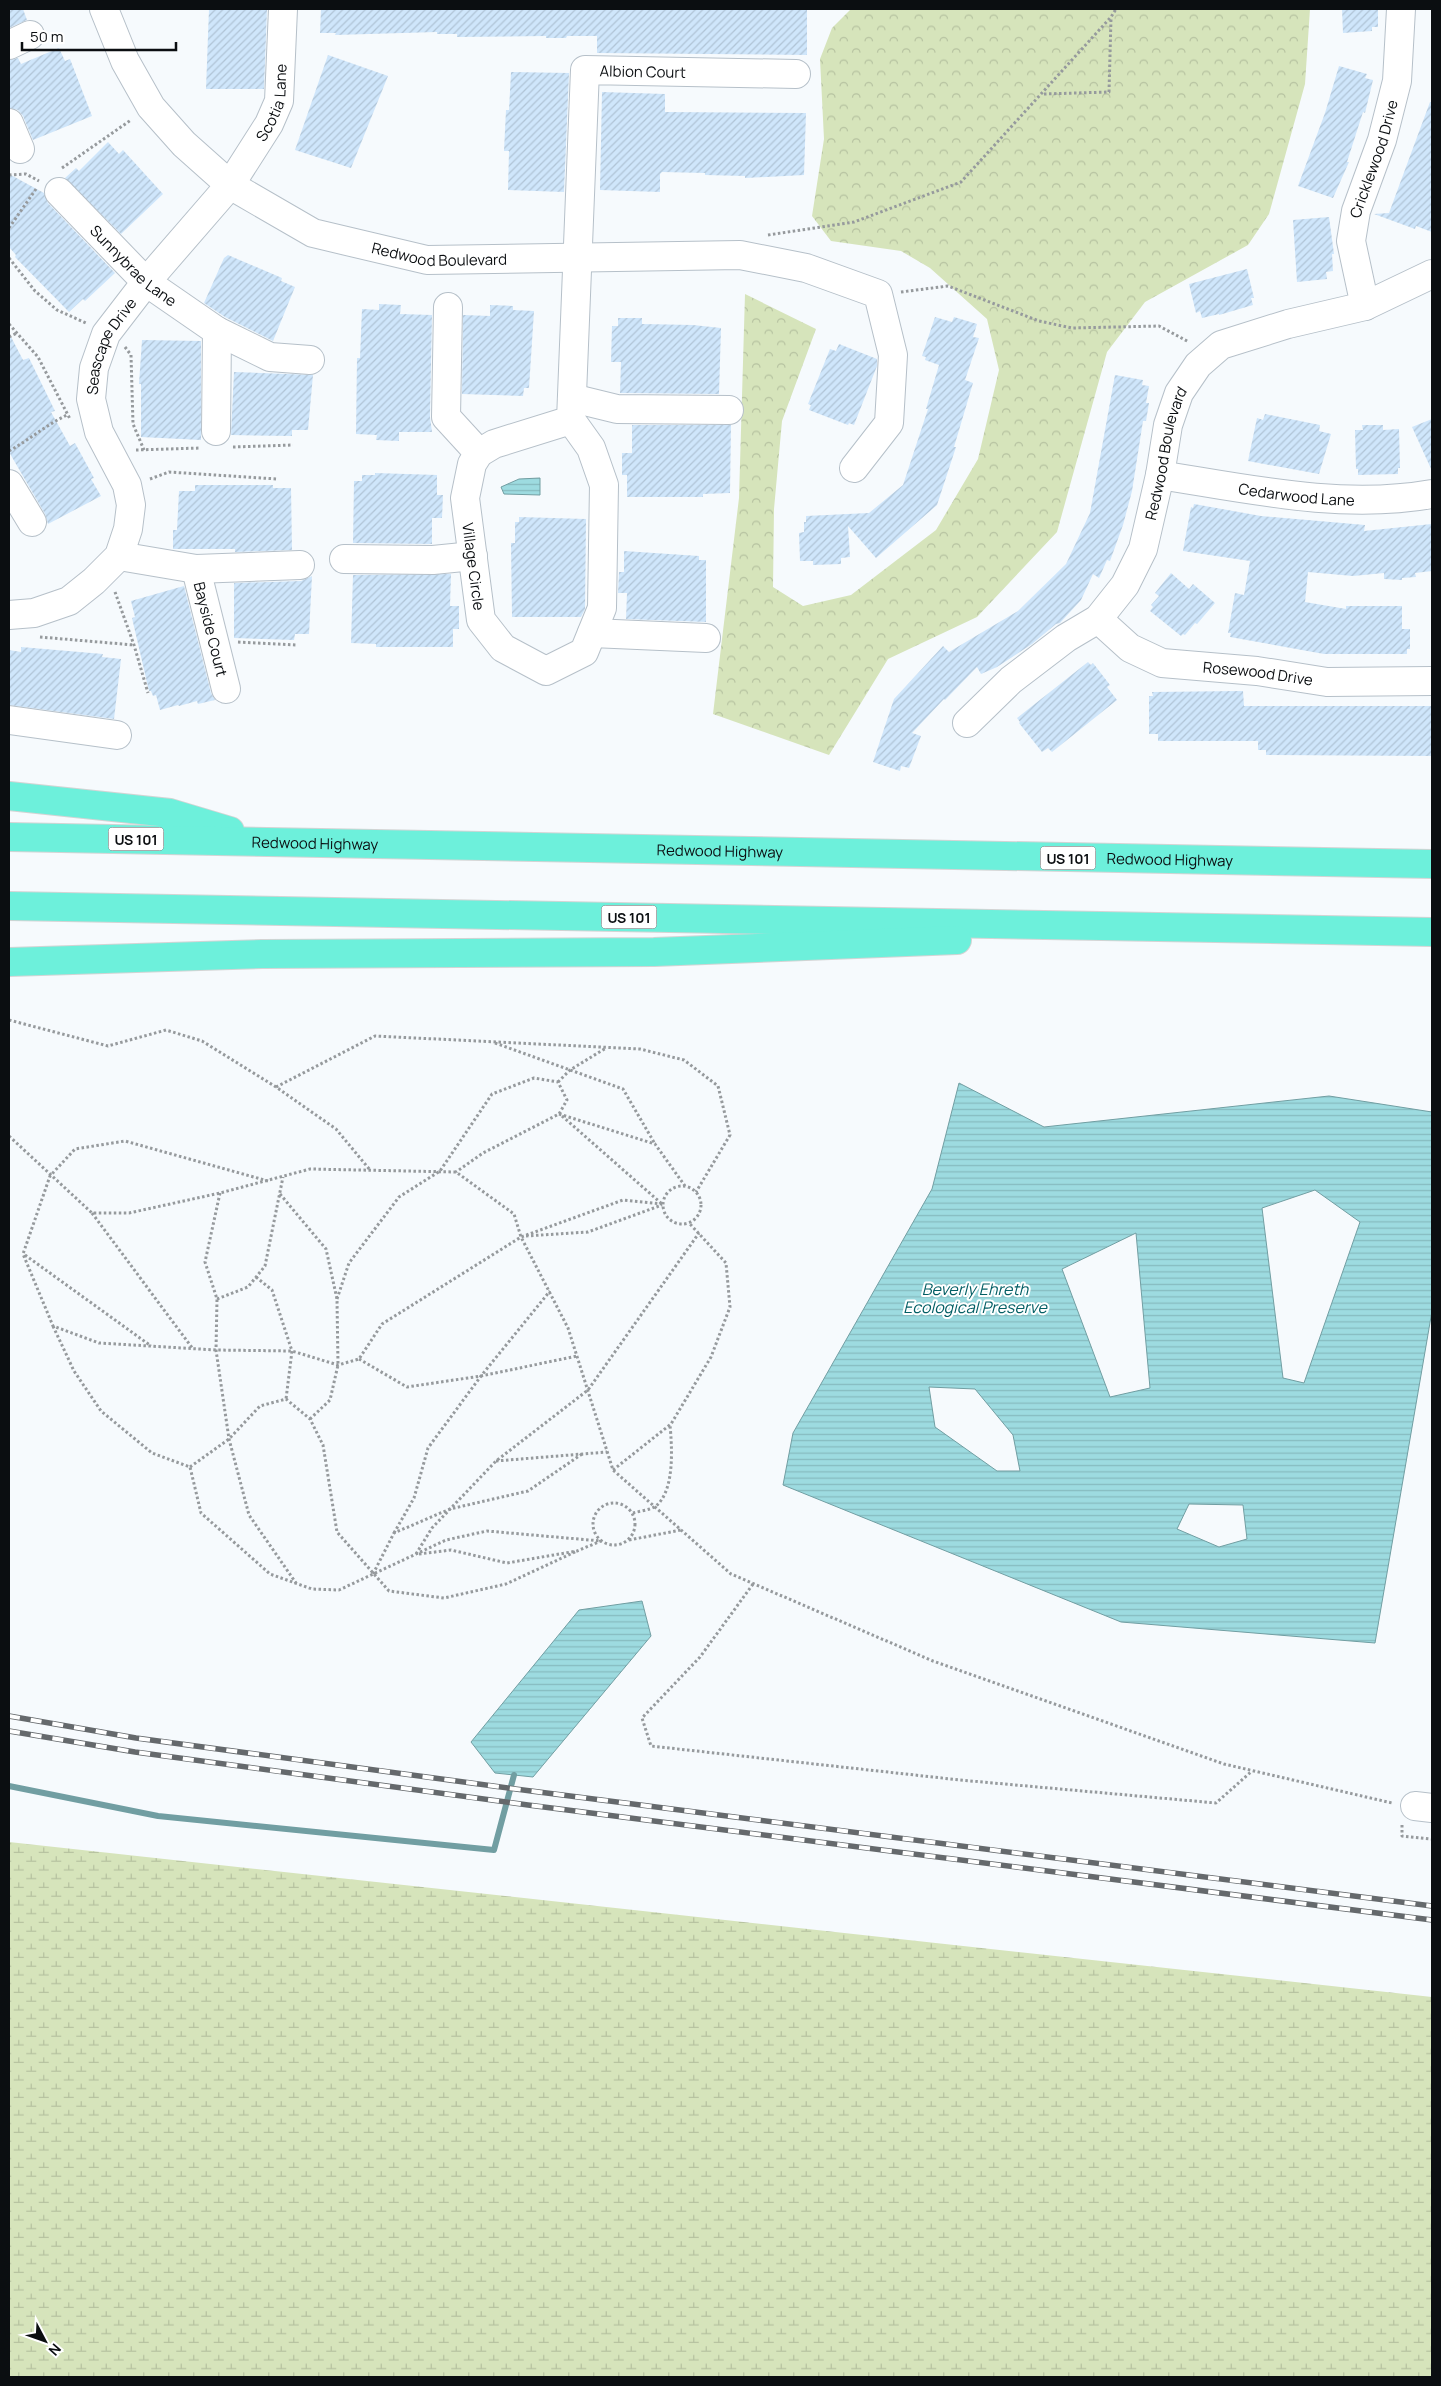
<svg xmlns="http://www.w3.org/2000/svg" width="1441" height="2386" viewBox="0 0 1441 2386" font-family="Manrope,sans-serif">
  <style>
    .forest { fill: url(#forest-crowns) }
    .wetland { fill: url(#wetland-marsh) }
    .water { fill: url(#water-rules); stroke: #719ea2; fill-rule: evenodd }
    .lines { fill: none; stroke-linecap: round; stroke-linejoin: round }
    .stream { stroke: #719ea2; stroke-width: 6 }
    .building { fill: url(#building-hatch) }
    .minor-casing { stroke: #b6c0c9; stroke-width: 30 }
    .highway-casing { stroke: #d3d4d4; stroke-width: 30 }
    .path { stroke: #969a9d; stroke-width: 3; stroke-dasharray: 2.5 2.5; stroke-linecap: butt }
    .minor { stroke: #fff; stroke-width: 28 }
    .highway { stroke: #6df0db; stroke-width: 28 }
    .rail-casing { stroke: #65696c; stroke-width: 5.5 }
    .rail { stroke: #fff; stroke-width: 4; stroke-dasharray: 11; stroke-linecap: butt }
    .labels { text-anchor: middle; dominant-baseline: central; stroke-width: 4; stroke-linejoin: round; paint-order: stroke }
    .shield { fill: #fff; stroke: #545658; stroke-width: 1 }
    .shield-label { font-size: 14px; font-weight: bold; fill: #0b0e11 }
    .street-label { font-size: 15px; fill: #0b0e11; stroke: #fff }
    .water-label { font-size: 16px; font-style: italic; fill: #025e64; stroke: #fff }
  </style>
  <defs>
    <pattern id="forest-crowns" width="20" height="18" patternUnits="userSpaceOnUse" patternTransform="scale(1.25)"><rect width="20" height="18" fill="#d6e4bb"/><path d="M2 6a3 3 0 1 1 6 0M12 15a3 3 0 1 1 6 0" fill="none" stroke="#b6c2a0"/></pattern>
    <pattern id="wetland-marsh" width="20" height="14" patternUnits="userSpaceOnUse" patternTransform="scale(1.25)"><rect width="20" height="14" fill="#d6e4bb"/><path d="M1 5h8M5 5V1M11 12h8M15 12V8" fill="none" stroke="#b6c2a0"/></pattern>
    <pattern id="water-rules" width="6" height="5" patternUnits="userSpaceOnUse" patternTransform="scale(1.25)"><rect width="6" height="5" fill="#9ddbe0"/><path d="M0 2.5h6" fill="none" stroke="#86bbbf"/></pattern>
    <pattern id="building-hatch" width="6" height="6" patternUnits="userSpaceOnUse" patternTransform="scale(1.25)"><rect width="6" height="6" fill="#cfe6fb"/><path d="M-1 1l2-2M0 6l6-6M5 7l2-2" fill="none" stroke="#b0c4d6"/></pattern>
  </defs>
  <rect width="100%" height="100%" fill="#f6fafd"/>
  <polygon class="forest" points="851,9 1310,9 1305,84 1269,214 1248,245 1145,302 1107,352 1057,532 977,617 888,659 829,755 713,714 739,498 745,294 816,329 782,421 774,509 773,587 803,606 851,595 936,530 978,459 999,370 987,319 930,268 901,251 831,241 812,216 824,139 820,59 832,28"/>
  <polygon class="wetland" points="9,1842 1432,1997 1432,2377 9,2377"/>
  <g class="water">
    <polygon points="540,478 540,495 504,494 501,487 519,479"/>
    <path d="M959 1083 1044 1127 1329 1096 1432 1112V1311L1375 1643 1121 1622 783 1485 793 1433 932 1189ZM1315 1190 1360 1222 1304 1383 1283 1378 1262 1208ZM1136 1233 1150 1388 1110 1397 1062 1269ZM929 1387 975 1389 1013 1435 1020 1471H997L935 1427ZM1189 1504 1243 1505 1247 1539 1219 1547 1177 1529Z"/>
    <polygon points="642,1601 651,1636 533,1777 495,1773 471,1742 579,1610"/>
  </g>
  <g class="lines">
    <polyline class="stream" points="9,1786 158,1816 494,1850 514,1775"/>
  </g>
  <g class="building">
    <polygon points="9,9 23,9 27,20 9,28"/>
    <polygon points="209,9 267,9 264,89 206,89"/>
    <polygon points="321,9 807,9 807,55 597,53 597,36 567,36 566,38 546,38 546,36 457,37 457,34 437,34 437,32 335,35 336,33 320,33"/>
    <polygon points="1342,9 1378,9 1378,27 1372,27 1372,31 1343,33"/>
    <polygon points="59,48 65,61 70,59 92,116 33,140 23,116 18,110 9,108 9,60 18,58 21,64"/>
    <polygon points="328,55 388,76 351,168 295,150"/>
    <polygon points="1339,66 1367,74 1365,78 1373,80 1365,113 1363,112 1347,162 1349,162 1333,198 1298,186 1325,113"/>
    <polygon points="511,72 569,73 564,192 508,190 509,151 504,151 506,110 509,110"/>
    <polygon points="602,92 665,94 665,112 806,113 804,175 745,178 745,176 705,175 705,173 662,172 660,174 660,192 600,190"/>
    <polygon points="1430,102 1432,102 1432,232 1416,226 1415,229 1374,214 1389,213"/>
    <polygon points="108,142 119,154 123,150 163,194 121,234 65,178 76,168 79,171"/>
    <polygon points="9,174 44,193 48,203 115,273 85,301 83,299 69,312 15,257 16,255 9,247"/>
    <polygon points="1329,217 1334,254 1332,254 1333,271 1326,272 1327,279 1297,282 1293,220"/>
    <polygon points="228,255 282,278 281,281 295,287 273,341 225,317 204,303 224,258"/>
    <polygon points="1247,269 1254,298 1251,298 1253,305 1219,315 1219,314 1202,318 1200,311 1196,313 1189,284"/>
    <polygon points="379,304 401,305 400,314 432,315 430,417 432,432 399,432 399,441 376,440 377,435 356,434 357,358 360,358 362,309 379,310"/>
    <polygon points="490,305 513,306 513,310 534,311 529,388 524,388 523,396 462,394 463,315 490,316"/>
    <polygon points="935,317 952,322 954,317 977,324 973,337 979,338 965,380 973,383 954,447 956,447 937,505 876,558 848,526 850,557 841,558 841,564 813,565 813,561 800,561 799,533 804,532 804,522 806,522 806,516 869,513 903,485 928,409 926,409 939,365 925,360 926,357 922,356"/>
    <polygon points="618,318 642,318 642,324 693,325 721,328 719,394 620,393 621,362 611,362 612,326 618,326"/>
    <polygon points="9,333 23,360 29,358 55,411 51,412 70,446 75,443 94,478 91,479 101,496 48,524 45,514 9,452"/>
    <polygon points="142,340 201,341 201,440 141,437 141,384 139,384"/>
    <polygon points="839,344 877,359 877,366 854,425 849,423 848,425 809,410 811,405 808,404 830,349 836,351"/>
    <polygon points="234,372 313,375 308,430 292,430 292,436 231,435"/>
    <polygon points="1115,375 1143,380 1142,385 1149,386 1146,403 1149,403 1146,421 1143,421 1132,491 1123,525 1110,561 1107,560 1099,578 1093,574 1081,600 1060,623 1056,624 1032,644 997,667 981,674 977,667 945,700 944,699 912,733 921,736 909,768 901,766 900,771 873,762 894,699 943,646 949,652 1018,611 1066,564 1090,513"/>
    <polygon points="1265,414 1320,425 1319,431 1331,434 1319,474 1248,461 1257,418 1263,420"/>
    <polygon points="1432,419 1432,471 1412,427"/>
    <polygon points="632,425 731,425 730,493 703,494 703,497 627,497 627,475 622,475 622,453 632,453"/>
    <polygon points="1362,425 1383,425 1383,430 1399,429 1400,468 1398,468 1398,474 1358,475 1358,469 1356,469 1355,430 1363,430"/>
    <polygon points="375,473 437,475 437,495 443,495 442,518 432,518 432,544 353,543 354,481 362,481 362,475 375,475"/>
    <polygon points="195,485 273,485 273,488 291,488 292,550 235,552 235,549 173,549 173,530 177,530 179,491 195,491"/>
    <polygon points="1194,504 1261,516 1365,525 1364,531 1432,524 1432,571 1415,573 1416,577 1402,578 1402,580 1384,579 1384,573 1353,576 1308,572 1305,602 1346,609 1346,606 1402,606 1402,629 1410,629 1410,649 1407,649 1407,654 1324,654 1230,637 1231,633 1228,633 1235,593 1244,595 1250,561 1183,551 1191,507 1193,508"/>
    <polygon points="519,517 586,519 585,609 581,617 512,617 511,543 515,543 515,522 519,522"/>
    <polygon points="624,551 699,556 699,560 706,560 706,622 626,619 627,593 618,593 619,572 624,572"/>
    <polygon points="1171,573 1189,589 1193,584 1215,603 1197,624 1195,623 1185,635 1183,634 1181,636 1150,611 1153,607 1151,605 1159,596 1155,593"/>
    <polygon points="451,574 450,606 459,606 459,629 453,629 453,647 376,647 376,644 351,643 353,575"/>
    <polygon points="312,576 309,634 295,634 294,640 234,638 234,583 301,581"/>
    <polygon points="184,586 211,693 215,700 198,704 197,701 179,706 178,705 160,710 156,695 153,696 151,691 149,691 132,618 135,617 131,601"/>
    <polygon points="21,647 103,654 102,657 121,659 114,719 9,705 9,650 21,652"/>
    <polygon points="1088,662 1091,665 1093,663 1110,685 1107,687 1117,700 1052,752 1048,748 1042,752 1019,723 1020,722 1017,718"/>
    <polygon points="1243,691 1244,706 1432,706 1432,756 1266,755 1266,750 1258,750 1258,741 1158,741 1158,734 1149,734 1149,696 1153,696 1152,692"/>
  </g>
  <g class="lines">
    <defs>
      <g id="minor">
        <path id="s1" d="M104 9 125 61 151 107 184 144 230 185 313 233 427 260 740 255 806 268 878 294 893 355 889 423 854 468"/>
        <polyline points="9,45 30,35"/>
        <polyline points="9,123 20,149"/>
        <path id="s2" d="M59 192 146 282 217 331 216 431"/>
        <path id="s3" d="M1365 306 1351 241 1356 211 1382 140 1397 81 1401 9"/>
        <polyline points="448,307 446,417 479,453"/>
        <polyline points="217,331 270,357 310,360"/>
        <polyline points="572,398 617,409 729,410"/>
        <path id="s4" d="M571 420 494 444 479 453 472 464 465 498 481 620 503 648 546 671 584 652 602 608 604 485 591 448 571 420 585 70 796 74"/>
        <path id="s5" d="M1160 475C1249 489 1342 510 1432 494"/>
        <polyline points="9,484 32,522"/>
        <polyline points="119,556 196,569 300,565"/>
        <polyline points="344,559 433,560 473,556"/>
        <path id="s6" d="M196 569 226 689"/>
        <path id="s7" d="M9 615 34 613 69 601 94 581 119 556 128 529 131 505 127 485 99 432 91 399 94 368 106 334 146 282 230 185 269 124 279 101 283 9"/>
        <path id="s8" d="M1098 619 1130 648 1162 663 1257 671 1327 682 1432 681"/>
        <polyline points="592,633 706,638"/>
        <polyline points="9,720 117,735"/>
        <path id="s9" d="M967 723 1011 680 1066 638 1098 619 1125 585 1143 549 1160 475 1168 425 1179 393 1198 365 1221 345 1288 324 1365 306 1432 274"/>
        <polyline points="1415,1806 1432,1808"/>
      </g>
      <g id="highway">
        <polyline points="9,796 170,813 230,831"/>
        <path id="s10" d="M9 837 1432 864"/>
        <polyline points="9,906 1432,932"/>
        <polyline points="9,962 262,954 654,952 957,940"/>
      </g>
    </defs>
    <use href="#minor" class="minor-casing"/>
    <use href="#highway" class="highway-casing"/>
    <g class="path">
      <polyline points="1044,94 1109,92 1111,18"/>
      <polyline points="62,168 131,120"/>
      <polyline points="9,175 26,174 39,181"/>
      <polyline points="9,228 36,189"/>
      <polyline points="768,235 854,222 961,182 1111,17 1116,9"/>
      <polyline points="9,258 35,291 57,310 86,323"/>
      <polyline points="901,292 948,286 1039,321 1072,328 1159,326 1189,342"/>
      <polyline points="9,324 38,357 70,419"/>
      <polyline points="9,337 17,333"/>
      <polyline points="125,347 131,355 133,424 144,450"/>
      <polyline points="233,447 293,445"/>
      <polyline points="136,450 200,448"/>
      <path d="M9 451C29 440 46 425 67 415"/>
      <polyline points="150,479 169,472 277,479"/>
      <polyline points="115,592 134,645 148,693"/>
      <polyline points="40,637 134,645"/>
      <polyline points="238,642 297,645"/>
      <polyline points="9,1020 108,1046 166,1030 202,1041 276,1087 336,1129 370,1170"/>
      <polyline points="495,1043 623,1089 655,1144"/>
      <polyline points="558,1082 570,1070 606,1048"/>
      <polyline points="276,1087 375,1036 640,1049 684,1060 718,1086 730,1135 696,1192"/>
      <polyline points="559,1114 655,1144 685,1186"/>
      <polyline points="562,1116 662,1204"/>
      <polyline points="9,1136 92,1213 129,1213 220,1193 310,1169 456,1172 514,1214 521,1237 568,1328 613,1470 731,1574 933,1661 1224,1764 1392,1803"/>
      <polyline points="268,1181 125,1141 75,1149 50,1176 23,1254 53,1326 99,1343 216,1350 292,1351 338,1365 359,1359 382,1324 521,1237 623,1200 663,1204"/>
      <circle cx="682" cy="1205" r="19"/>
      <polyline points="220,1193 205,1262 217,1299 216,1350 229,1439 249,1515 296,1583"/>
      <polyline points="280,1194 326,1249 337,1299 338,1365 330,1400 310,1419"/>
      <polyline points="92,1213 193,1349"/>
      <polyline points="526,1236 588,1232 662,1205"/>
      <polyline points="25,1255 151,1346"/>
      <polyline points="256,1277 272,1290 292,1351 286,1399"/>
      <polyline points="217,1299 248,1287 265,1266 283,1177"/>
      <polyline points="337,1299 349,1263 399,1197 440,1171 492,1094 534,1078 558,1082 567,1100 559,1114 483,1153 456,1172"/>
      <polyline points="53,1326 74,1371 101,1411 152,1453 190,1467 201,1513 270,1574 312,1589 339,1590 446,1540 487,1531 601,1541"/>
      <polyline points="359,1359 407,1387 481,1376 577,1356"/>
      <polyline points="496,1461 607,1452"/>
      <polyline points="190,1467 229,1439 260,1406 286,1399 310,1419 323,1445 337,1532 389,1591 444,1598 506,1584 577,1551"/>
      <polyline points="613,1470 671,1424 711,1357 730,1307 726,1263 690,1224"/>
      <circle cx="614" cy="1524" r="21"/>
      <path d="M633 1513C640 1511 650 1510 656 1506 675 1490 672 1447 670 1425"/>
      <polyline points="394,1533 414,1498 428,1448 481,1376 550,1291"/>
      <polyline points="629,1540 681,1530"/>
      <polyline points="416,1554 432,1528 496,1461 588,1390 699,1233"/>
      <polyline points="419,1554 451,1550 507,1563 577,1551 601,1541"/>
      <polyline points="373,1574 394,1533 450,1509 528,1491 582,1454"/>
      <polyline points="753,1584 700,1657 642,1718 651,1746 960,1780 1216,1803 1252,1771"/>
      <polyline points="1402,1825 1402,1836 1432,1839"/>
    </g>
    <use href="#minor" class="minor"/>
    <use href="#highway" class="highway"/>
    <defs>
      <g id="rail">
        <polyline points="9,1716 136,1738 531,1791 1432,1906"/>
        <polyline points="9,1731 135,1752 528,1805 1432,1920"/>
      </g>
    </defs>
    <use href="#rail" class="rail-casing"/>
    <use href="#rail" class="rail"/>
  </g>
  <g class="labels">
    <g class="shield">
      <rect x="108.5" y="827.5" width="55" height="23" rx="4"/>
      <rect x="1040.5" y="846.5" width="55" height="23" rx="4"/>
      <rect x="601.5" y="905.5" width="55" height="23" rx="4"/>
    </g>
    <g class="shield-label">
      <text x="136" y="839">US 101</text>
      <text x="1068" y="858">US 101</text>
      <text x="629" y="917">US 101</text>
    </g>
    <g class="street-label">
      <text stroke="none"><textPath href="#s4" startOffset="1048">Albion Court</textPath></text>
      <text stroke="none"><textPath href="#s7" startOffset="652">Scotia Lane</textPath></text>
      <text stroke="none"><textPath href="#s3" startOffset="152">Cricklewood Drive</textPath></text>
      <text stroke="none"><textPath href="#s1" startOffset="445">Redwood Boulevard</textPath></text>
      <text stroke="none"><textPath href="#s2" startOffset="105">Sunnybrae Lane</textPath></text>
      <text stroke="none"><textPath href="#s7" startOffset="354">Seascape Drive</textPath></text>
      <text stroke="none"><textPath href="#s9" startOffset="350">Redwood Boulevard</textPath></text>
      <text stroke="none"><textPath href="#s5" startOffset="138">Cedarwood Lane</textPath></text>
      <text stroke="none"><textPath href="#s4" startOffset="215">Village Circle</textPath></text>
      <text stroke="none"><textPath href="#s6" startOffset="62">Bayside Court</textPath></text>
      <text stroke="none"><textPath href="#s8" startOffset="175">Rosewood Drive</textPath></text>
      <text stroke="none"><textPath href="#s10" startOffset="306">Redwood Highway</textPath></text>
      <text stroke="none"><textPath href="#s10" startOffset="711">Redwood Highway</textPath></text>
      <text stroke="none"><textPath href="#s10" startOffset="1161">Redwood Highway</textPath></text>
    </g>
    <g class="water-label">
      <text x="975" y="1289">Beverly Ehreth<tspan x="975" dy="18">Ecological Preserve</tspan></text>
    </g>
  </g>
  <rect width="1441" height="2386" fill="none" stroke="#0b0e11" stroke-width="20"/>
  <g transform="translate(45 2341) rotate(131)" stroke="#ffffff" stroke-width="4" paint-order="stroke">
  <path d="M0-4L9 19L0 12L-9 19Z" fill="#0b0e11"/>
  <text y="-8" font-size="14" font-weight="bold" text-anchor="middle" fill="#0b0e11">N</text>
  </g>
  <path d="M22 42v8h154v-8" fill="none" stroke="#0b0e11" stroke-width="2.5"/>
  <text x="30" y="42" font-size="15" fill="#0b0e11" stroke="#ffffff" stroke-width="4" paint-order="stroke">50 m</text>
</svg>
